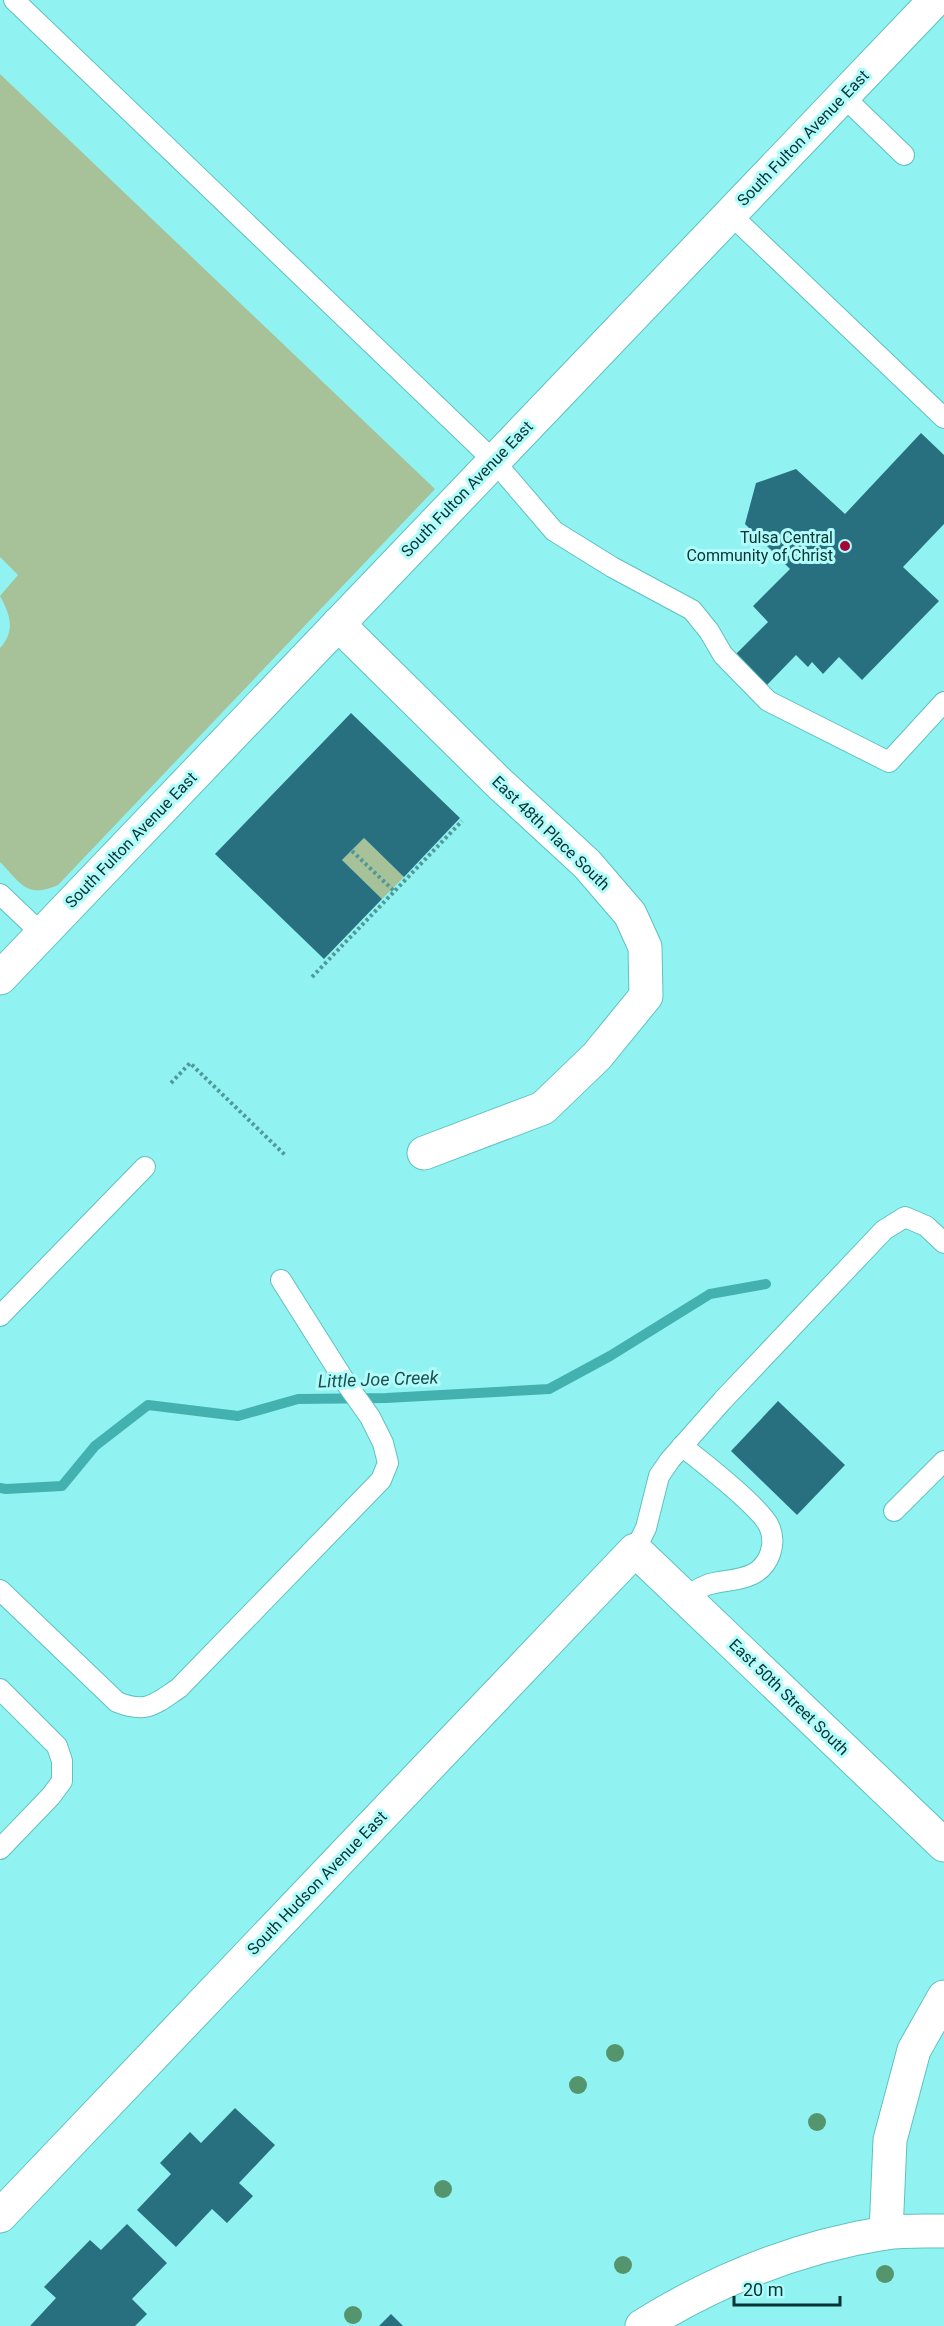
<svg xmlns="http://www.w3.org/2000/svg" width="944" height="2326" viewBox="0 0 944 2326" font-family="Roboto,sans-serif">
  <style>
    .green { fill: #a7c198 }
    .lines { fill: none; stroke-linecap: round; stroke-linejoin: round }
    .stream { stroke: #43b1b0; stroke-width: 10 }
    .building { fill: #287080 }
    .service-casing { stroke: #5fc1c0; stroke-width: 22 }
    .minor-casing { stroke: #5fc1c0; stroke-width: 35 }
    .path { stroke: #509998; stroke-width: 4; stroke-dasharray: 3 3; stroke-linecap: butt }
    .service { stroke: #fff; stroke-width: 20 }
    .minor { stroke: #fff; stroke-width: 33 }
    .tree { fill: #55956e }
    .poi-dot { fill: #a40737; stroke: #b1fcfb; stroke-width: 2 }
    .labels { text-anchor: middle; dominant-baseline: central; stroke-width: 6; stroke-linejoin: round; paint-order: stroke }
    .street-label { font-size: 16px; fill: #063333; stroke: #b1fcfb }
    .poi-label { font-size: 16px; fill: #063333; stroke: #b1fcfb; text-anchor: end }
    .water-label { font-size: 18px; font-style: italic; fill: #1e4e4d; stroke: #b1fcfb }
  </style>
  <rect width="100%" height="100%" fill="#91f3f1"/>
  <g class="green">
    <path d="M0 74 435 489 58 885C26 899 21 883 0 862V648C16 631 10 614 0 596L18 575 0 557Z"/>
    <polygon points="364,838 404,877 382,899 342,860"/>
  </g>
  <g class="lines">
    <polyline class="stream" points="0,1488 6,1489 62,1486 95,1446 148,1405 238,1416 298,1399 386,1398 549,1389 610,1356 710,1294 766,1284"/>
  </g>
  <g class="building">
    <polygon points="921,433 944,455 944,524 903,567 939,601 862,680 839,657 823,674 812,662 808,667 796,655 767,685 736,654 768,622 753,606 790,569 745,524 756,483 796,469 845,514"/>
    <polygon points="351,713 460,818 404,877 364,838 342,860 382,899 324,959 215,854"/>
    <polygon points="778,1401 845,1465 797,1515 731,1451"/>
    <polygon points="235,2108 275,2145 239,2183 253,2196 227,2223 212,2209 176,2247 137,2210 171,2174 160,2163 190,2132 201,2143"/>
    <polygon points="127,2224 167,2263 132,2299 147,2314 135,2326 30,2326 56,2298 44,2287 90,2240 101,2250"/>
    <polygon points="391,2314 403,2326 379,2326"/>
  </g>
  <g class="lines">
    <defs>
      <g id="service">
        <polyline points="14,0 494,461 554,531 612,567 692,610 709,631 723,655 768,701 889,762 944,702"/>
        <polyline points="843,96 904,155"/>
        <polyline points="730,214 944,418"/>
        <polyline points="0,894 42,934"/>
        <polyline points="0,1316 145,1167"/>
        <path d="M682 1446C700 1460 761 1508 769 1526 777 1543 770 1565 753 1574 728 1586 710 1575 686 1599"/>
        <polyline points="894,1511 944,1461"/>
        <polyline points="635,1550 646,1528 659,1476 670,1460 723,1400 884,1230 905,1217 926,1226 944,1243"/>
        <path d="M0 1590 117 1702C147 1714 155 1704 179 1688L381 1480 388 1463 383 1443 370 1417 346 1383 281 1280"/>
        <polyline points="0,1689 57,1746 62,1761 62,1781 51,1796 0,1849"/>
      </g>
      <g id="minor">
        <polyline points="338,624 500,784 587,864 630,914 645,947 646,996 597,1056 543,1108 424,1153"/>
        <polyline points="0,978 935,0"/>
        <polyline points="0,2216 635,1550 944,1845"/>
        <polyline points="886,2233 890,2140 914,2050 944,1997"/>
        <path d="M642 2326C716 2280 798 2247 885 2233 904 2230 925 2231 944 2231"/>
      </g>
    </defs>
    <use href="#service" class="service-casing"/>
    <use href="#minor" class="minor-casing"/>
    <g class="path">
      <polyline points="352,851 394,891"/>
      <polyline points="312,977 462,821"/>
      <polyline points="171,1083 190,1063 285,1155"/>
    </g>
    <use href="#service" class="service"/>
    <use href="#minor" class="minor"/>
  </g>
  <g class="tree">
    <circle cx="615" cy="2053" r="9"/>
    <circle cx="578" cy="2085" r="9"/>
    <circle cx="817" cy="2122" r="9"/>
    <circle cx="443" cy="2189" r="9"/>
    <circle cx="623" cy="2265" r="9"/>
    <circle cx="885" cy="2274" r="9"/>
    <circle cx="353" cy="2315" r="9"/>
  </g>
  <circle class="poi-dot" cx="845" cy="546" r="6"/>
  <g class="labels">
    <g class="street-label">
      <text transform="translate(803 138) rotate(-46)">South Fulton Avenue East</text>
      <text transform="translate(467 489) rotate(-46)">South Fulton Avenue East</text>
      <text transform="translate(551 833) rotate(44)">East 48th Place South</text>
      <text transform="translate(131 840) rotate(-46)">South Fulton Avenue East</text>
      <text transform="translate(789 1697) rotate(44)">East 50th Street South</text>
      <text transform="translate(317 1883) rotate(-46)">South Hudson Avenue East</text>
    </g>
    <g class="poi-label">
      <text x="833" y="537">Tulsa Central<tspan x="833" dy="18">Community of Christ</tspan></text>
    </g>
    <g class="water-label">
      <text transform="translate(378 1379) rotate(-2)">Little Joe Creek</text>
    </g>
  </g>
  <path d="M734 2296v9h106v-9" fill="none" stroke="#063333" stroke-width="3"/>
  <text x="743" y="2296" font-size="18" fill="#063333" stroke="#b1fcfb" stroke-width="4.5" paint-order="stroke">20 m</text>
</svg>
